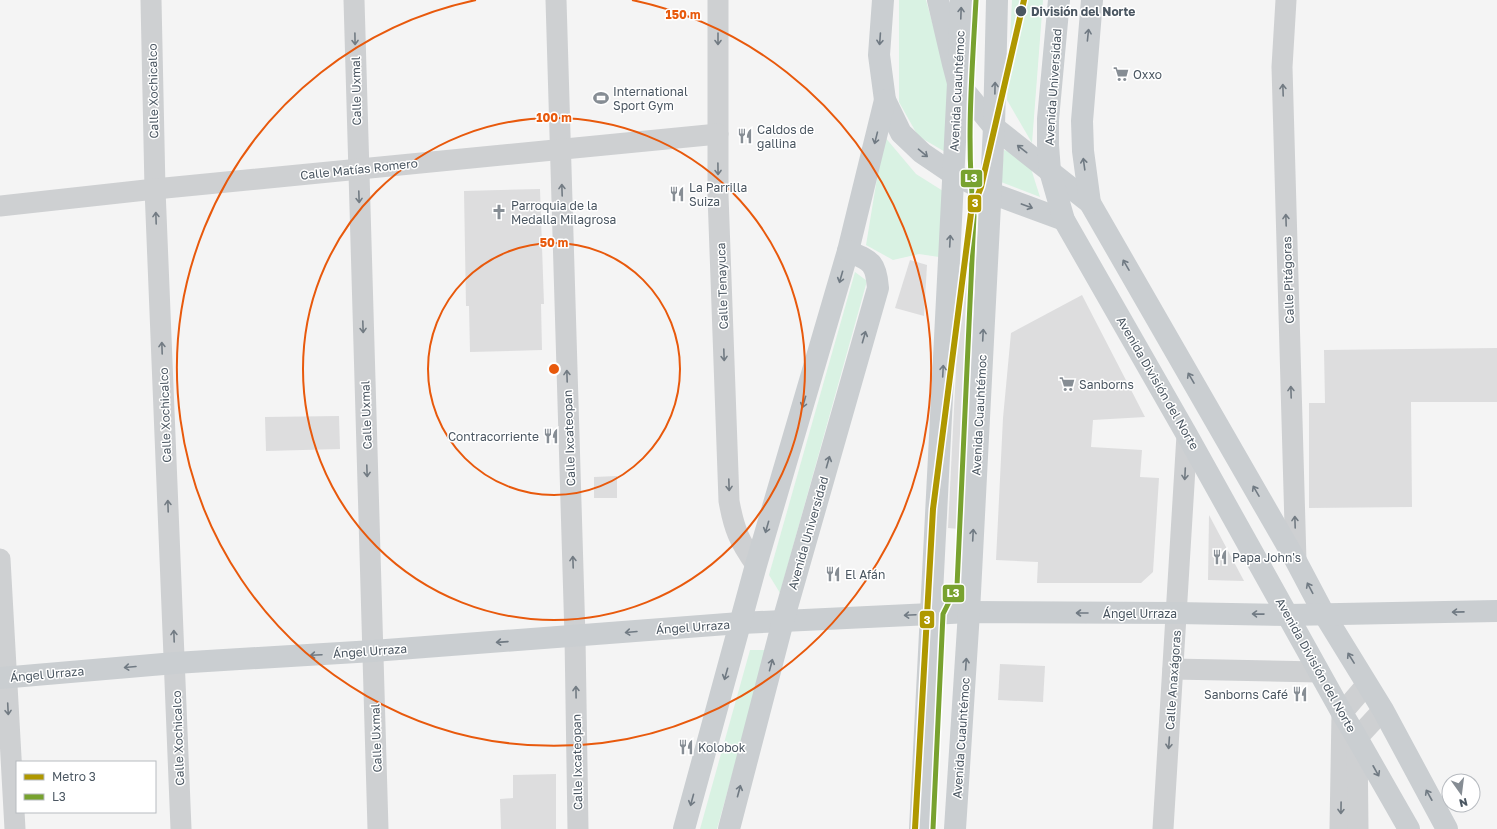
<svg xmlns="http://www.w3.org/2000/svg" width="1497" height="829" viewBox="0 0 1497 829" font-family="'Golos Text',sans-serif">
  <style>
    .green { fill: #d9f2e3 }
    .building { fill: #ddddde }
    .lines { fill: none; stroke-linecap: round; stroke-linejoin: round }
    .minor { stroke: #ced0d2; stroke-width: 21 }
    .major { stroke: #caced1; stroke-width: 22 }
    .bus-1-casing { stroke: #fff; stroke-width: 8 }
    .bus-1 { stroke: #78a22f; stroke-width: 5 }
    .metro-1-casing { stroke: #fff; stroke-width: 9 }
    .metro-1 { stroke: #af9800; stroke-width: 6 }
    .oneway { stroke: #707a83 }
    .oneway2 { stroke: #727b83 }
    .ring { fill: none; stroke: #e8590c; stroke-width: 2 }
    .stop-dot { fill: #4a5661; stroke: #fff; stroke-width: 1.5 }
    .labels { text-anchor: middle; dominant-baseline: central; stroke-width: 3; stroke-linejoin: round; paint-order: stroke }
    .stop-label { font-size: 12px; font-weight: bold; fill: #4a5661; stroke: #fff; text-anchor: start }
    .poi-label { font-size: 12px; fill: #4a5661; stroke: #fff; text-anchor: start }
    .street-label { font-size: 12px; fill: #4a5661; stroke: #fff }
    .centre { fill: #e8590c; stroke: #fff; stroke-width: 2 }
    .ring-label { font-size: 12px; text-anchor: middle; font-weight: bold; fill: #e8590c; stroke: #fff; stroke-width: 3; stroke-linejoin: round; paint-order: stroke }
    .line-badge { stroke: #fff; stroke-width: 1.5 }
    .badge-label { font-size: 11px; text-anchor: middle; font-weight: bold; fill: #fff }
  </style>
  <rect width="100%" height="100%" fill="#f4f4f4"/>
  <g class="green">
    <polygon points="899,0 926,0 952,94 947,153 918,136 899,102"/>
    <polygon points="1012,0 1043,0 1032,143 1007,100"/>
    <polygon points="884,136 916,174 943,191 939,257 919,254 893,260 866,245"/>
    <polygon points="1004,150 1028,159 1040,197 1001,182"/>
    <polygon points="855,272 867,281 780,593 769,575"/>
    <polygon points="750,650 767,650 717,829 700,829"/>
  </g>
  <g class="building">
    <polygon points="540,189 544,304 541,304 542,350 470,352 469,306 466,306 464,191"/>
    <polygon points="910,260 927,265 924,316 895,308"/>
    <polygon points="961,270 972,271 959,529 948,528"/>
    <polygon points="1082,295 1145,417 1093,420 1091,447 1142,450 1140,477 1159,478 1153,572 1141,583 1037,583 1038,562 996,560 1003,418 1011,333"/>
    <polygon points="1497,348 1497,402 1411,402 1412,507 1309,508 1309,403 1325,403 1324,350"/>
    <polygon points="339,416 340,449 266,451 265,417"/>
    <polygon points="617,476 617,498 594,498 594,477"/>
    <polygon points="1209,515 1244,581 1208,580"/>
    <polygon points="1000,664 1045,666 1043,702 998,700"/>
    <polygon points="556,774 556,829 501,829 500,799 513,798 513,775"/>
  </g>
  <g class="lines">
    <g class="minor">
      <polyline points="151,0 155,189 181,829"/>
      <polyline points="354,0 378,829"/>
      <polyline points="556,0 575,637 578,829"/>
      <path d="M718 0V195L729 501C734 529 739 541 756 565"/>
      <polyline points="1286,0 1282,67 1296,561"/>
      <polyline points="0,206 155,189 718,134"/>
      <polyline points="0,559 15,829"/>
      <polyline points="1173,669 1319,672"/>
      <polyline points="1163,829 1187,435"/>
      <polyline points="1340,829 1342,713 1367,684"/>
      <polyline points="1358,829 1357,738 1383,710"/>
    </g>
    <g class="major">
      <polyline points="883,0 879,55 885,100 901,133 922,153 953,174 991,193 1064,220"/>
      <polyline points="938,0 953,64 958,83 994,127 1090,203 1296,561 1324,614 1383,710 1447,829"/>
      <polyline points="1059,0 1048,119 1048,145 1050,171 1064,220 1187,435 1342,713 1357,738 1409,829"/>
      <polyline points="1090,203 1083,151 1082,121 1092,0"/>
      <polyline points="0,678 175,663 373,651 740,623 931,614 969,612 1177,613 1288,615 1497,611"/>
      <polyline points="684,829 756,565 848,251 885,100"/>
      <path d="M729 829 783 621 878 288C876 262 871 261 848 251"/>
      <polyline points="920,829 958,83 961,0"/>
      <polyline points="955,829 969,612 994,127 997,0"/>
    </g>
    <defs>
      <path id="bus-1" d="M933 829 943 614 957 586 974 216C966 144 972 72 976 0"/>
    </defs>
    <use href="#bus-1" class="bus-1-casing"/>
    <use href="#bus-1" class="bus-1"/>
    <defs>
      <polyline id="metro-1" points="915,829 933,509 971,213 981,187 1024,0"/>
    </defs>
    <use href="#metro-1" class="metro-1-casing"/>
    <use href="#metro-1" class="metro-1"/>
  </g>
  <defs><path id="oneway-shaft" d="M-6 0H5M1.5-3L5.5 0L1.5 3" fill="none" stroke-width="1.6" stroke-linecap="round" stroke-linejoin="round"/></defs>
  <g class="oneway">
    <use href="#oneway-shaft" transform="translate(961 13) rotate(-88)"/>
    <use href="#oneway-shaft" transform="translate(1088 35) rotate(-84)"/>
    <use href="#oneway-shaft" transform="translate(880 39) rotate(94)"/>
    <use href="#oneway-shaft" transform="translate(995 88) rotate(-89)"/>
    <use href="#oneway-shaft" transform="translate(876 138) rotate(104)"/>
    <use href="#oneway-shaft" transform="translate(1022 149) rotate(-142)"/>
    <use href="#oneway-shaft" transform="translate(923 153) rotate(40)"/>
    <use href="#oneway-shaft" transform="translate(1084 164) rotate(-98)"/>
    <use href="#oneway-shaft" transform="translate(1027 206) rotate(20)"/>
    <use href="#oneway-shaft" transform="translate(950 241) rotate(-87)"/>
    <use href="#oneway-shaft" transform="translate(1126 265) rotate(-120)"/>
    <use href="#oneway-shaft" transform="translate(841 277) rotate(106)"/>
    <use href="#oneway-shaft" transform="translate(983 335) rotate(-87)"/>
    <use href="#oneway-shaft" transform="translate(864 337) rotate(-74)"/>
    <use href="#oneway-shaft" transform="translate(943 371) rotate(-87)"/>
    <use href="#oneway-shaft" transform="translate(1191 378) rotate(-120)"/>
    <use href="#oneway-shaft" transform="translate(804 402) rotate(106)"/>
    <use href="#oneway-shaft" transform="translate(828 462) rotate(-74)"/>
    <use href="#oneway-shaft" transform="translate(1256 491) rotate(-120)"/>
    <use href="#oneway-shaft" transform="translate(767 527) rotate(106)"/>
    <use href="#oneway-shaft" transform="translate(973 535) rotate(-87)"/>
    <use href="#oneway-shaft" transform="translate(1310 588) rotate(-118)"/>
    <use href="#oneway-shaft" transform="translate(1458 612) rotate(179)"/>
    <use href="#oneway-shaft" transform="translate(1082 613) rotate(180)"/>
    <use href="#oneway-shaft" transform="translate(1258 614) rotate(-179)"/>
    <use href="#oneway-shaft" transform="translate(910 615) rotate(177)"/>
    <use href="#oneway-shaft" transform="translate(631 632) rotate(175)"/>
    <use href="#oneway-shaft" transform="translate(502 642) rotate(176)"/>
    <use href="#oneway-shaft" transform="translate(316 655) rotate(177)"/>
    <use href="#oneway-shaft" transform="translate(1351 658) rotate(-122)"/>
    <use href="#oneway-shaft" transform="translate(966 664) rotate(-86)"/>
    <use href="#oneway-shaft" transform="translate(771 665) rotate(-75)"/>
    <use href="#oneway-shaft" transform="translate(130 667) rotate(175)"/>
    <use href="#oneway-shaft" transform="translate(726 674) rotate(106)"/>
    <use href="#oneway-shaft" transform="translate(1376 771) rotate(61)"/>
    <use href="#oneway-shaft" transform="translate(739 791) rotate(-75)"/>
    <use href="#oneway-shaft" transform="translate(1429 795) rotate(-119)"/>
    <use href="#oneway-shaft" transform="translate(692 800) rotate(105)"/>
  </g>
  <g class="oneway2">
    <use href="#oneway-shaft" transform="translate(355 39) rotate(89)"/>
    <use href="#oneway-shaft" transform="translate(718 39) rotate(90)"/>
    <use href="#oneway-shaft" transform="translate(1283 90) rotate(-92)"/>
    <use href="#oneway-shaft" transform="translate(718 169) rotate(89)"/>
    <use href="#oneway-shaft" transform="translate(562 190) rotate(-92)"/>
    <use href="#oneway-shaft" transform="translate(359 197) rotate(88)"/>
    <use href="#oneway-shaft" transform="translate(156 218) rotate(-92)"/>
    <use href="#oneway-shaft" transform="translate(1286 220) rotate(-92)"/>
    <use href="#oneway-shaft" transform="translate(363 327) rotate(88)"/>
    <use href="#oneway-shaft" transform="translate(162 348) rotate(-92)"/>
    <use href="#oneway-shaft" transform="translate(724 355) rotate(88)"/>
    <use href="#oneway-shaft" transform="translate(567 376) rotate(-92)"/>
    <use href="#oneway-shaft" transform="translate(1291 392) rotate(-92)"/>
    <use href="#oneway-shaft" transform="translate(367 471) rotate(88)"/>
    <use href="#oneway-shaft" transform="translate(1185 474) rotate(93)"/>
    <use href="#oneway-shaft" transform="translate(729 485) rotate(88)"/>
    <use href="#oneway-shaft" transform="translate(168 506) rotate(-92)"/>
    <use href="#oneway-shaft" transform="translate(1295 522) rotate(-92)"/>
    <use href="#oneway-shaft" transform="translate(573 562) rotate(-92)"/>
    <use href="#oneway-shaft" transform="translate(174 636) rotate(-92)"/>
    <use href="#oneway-shaft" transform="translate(576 692) rotate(-91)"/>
    <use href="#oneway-shaft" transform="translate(8 709) rotate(87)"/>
    <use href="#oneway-shaft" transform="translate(1169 743) rotate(94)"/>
    <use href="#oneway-shaft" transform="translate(1341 808) rotate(91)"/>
  </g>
  <g class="ring">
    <circle cx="554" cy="369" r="126"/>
    <circle cx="554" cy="369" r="251"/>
    <path d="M632 0A377 377 0 1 1 476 0"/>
  </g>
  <defs>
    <symbol id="supermarket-bare" viewBox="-9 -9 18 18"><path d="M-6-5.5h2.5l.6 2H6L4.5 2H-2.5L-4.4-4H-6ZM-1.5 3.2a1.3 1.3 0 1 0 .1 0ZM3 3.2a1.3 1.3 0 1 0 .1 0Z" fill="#868d94" stroke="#fff" stroke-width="2.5" paint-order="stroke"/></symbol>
    <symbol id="stadium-bare" viewBox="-9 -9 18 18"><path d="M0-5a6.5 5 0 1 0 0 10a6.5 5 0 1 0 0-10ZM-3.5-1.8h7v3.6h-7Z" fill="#868d94" stroke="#fff" stroke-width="2.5" paint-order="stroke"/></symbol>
    <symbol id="restaurant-bare" viewBox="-9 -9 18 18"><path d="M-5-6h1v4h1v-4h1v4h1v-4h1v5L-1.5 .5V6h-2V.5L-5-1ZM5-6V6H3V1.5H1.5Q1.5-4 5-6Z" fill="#868d94" stroke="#fff" stroke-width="2.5" paint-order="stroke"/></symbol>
    <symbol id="church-bare" viewBox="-9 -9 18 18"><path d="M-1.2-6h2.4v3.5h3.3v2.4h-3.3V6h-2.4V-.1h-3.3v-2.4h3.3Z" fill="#868d94" stroke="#fff" stroke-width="2.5" paint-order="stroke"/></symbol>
  </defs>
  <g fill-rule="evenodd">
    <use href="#supermarket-bare" x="1110" y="63" width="22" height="22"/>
    <use href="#stadium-bare" x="590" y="87" width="22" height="22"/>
    <use href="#restaurant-bare" x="734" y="125" width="22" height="22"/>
    <use href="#restaurant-bare" x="666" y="183" width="22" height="22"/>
    <use href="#church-bare" x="488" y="201" width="22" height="22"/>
    <use href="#supermarket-bare" x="1056" y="373" width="22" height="22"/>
    <use href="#restaurant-bare" x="540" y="425" width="22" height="22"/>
    <use href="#restaurant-bare" x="1209" y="546" width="22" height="22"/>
    <use href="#restaurant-bare" x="822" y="563" width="22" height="22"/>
    <use href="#restaurant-bare" x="1289" y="683" width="22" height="22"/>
    <use href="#restaurant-bare" x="675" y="736" width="22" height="22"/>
  </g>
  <circle class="stop-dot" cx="1021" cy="11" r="6"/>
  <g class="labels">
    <g class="stop-label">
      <text x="1031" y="11">División del Norte</text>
    </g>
    <g class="poi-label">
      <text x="1133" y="74">Oxxo</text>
      <text x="613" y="91">International<tspan x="613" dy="14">Sport Gym</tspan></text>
      <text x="757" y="129">Caldos de<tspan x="757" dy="14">gallina</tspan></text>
      <text x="689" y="187">La Parrilla<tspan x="689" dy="14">Suiza</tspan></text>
      <text x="511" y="205">Parroquia de la<tspan x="511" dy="14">Medalla Milagrosa</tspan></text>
      <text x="1079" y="384">Sanborns</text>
      <text x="539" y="436" text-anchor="end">Contracorriente</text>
      <text x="1232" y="557">Papa John's</text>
      <text x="845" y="574">El Afán</text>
      <text x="1288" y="694" text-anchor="end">Sanborns Café</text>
      <text x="698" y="747">Kolobok</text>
    </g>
    <g class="street-label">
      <text transform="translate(1053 87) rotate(-86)">Avenida Universidad</text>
      <text transform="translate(153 91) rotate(-91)">Calle Xochicalco</text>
      <text transform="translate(356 91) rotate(-91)">Calle Uxmal</text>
      <text transform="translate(957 91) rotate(-87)">Avenida Cuauhtémoc</text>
      <text transform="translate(359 169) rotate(-6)">Calle Matías Romero</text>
      <text transform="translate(1288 280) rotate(-92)">Calle Pitágoras</text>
      <text transform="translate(722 286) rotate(-92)">Calle Tenayuca</text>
      <text transform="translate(1158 383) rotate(60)">Avenida División del Norte</text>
      <text transform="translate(165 415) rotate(-92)">Calle Xochicalco</text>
      <text transform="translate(366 415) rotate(-92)">Calle Uxmal</text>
      <text transform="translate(979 415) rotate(-87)">Avenida Cuauhtémoc</text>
      <text transform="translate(569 438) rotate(-92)">Calle Ixcateopan</text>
      <text transform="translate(808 533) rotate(-74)">Avenida Universidad</text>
      <text x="1140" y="613">Ángel Urraza</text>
      <text transform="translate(693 627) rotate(-4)">Ángel Urraza</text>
      <text transform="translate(370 651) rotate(-4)">Ángel Urraza</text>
      <text transform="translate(1316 665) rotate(61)">Avenida División del Norte</text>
      <text transform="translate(47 674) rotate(-5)">Ángel Urraza</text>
      <text transform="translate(1173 680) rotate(-86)">Calle Anaxágoras</text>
      <text transform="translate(178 738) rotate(-92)">Calle Xochicalco</text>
      <text transform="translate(376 738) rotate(-92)">Calle Uxmal</text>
      <text transform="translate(961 738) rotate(-86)">Avenida Cuauhtémoc</text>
      <text transform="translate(577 762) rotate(-91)">Calle Ixcateopan</text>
    </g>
  </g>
  <circle cx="554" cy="369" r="6" class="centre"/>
  <g class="ring-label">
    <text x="683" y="19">150 m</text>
    <text x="554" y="122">100 m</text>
    <text x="554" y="247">50 m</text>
  </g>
  <g class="line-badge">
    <rect x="960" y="169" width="23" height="19" rx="4" fill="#78a22f"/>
    <rect x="967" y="194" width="15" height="19" rx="4" fill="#af9800"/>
    <rect x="942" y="584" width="23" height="19" rx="4" fill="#78a22f"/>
    <rect x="919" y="610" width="16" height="19" rx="4" fill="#af9800"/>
  </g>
  <g class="badge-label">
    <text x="971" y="182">L3</text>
    <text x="975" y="207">3</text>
    <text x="953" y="597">L3</text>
    <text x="927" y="624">3</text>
  </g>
  <rect x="16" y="761" width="140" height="52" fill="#ffffff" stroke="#b7bbc0"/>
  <rect x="24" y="774" width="20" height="6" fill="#af9800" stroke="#b7bbc0"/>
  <text x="52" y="781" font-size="12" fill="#4a5661">Metro 3</text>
  <rect x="24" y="794" width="20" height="6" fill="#78a22f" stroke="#b7bbc0"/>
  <text x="52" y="801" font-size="12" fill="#4a5661">L3</text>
  <g transform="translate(1461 793) rotate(166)"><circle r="19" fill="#ffffff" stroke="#b7bbc0"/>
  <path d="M0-3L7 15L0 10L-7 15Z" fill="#868d94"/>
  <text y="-6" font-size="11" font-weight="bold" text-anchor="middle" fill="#4a5661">N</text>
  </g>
</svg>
